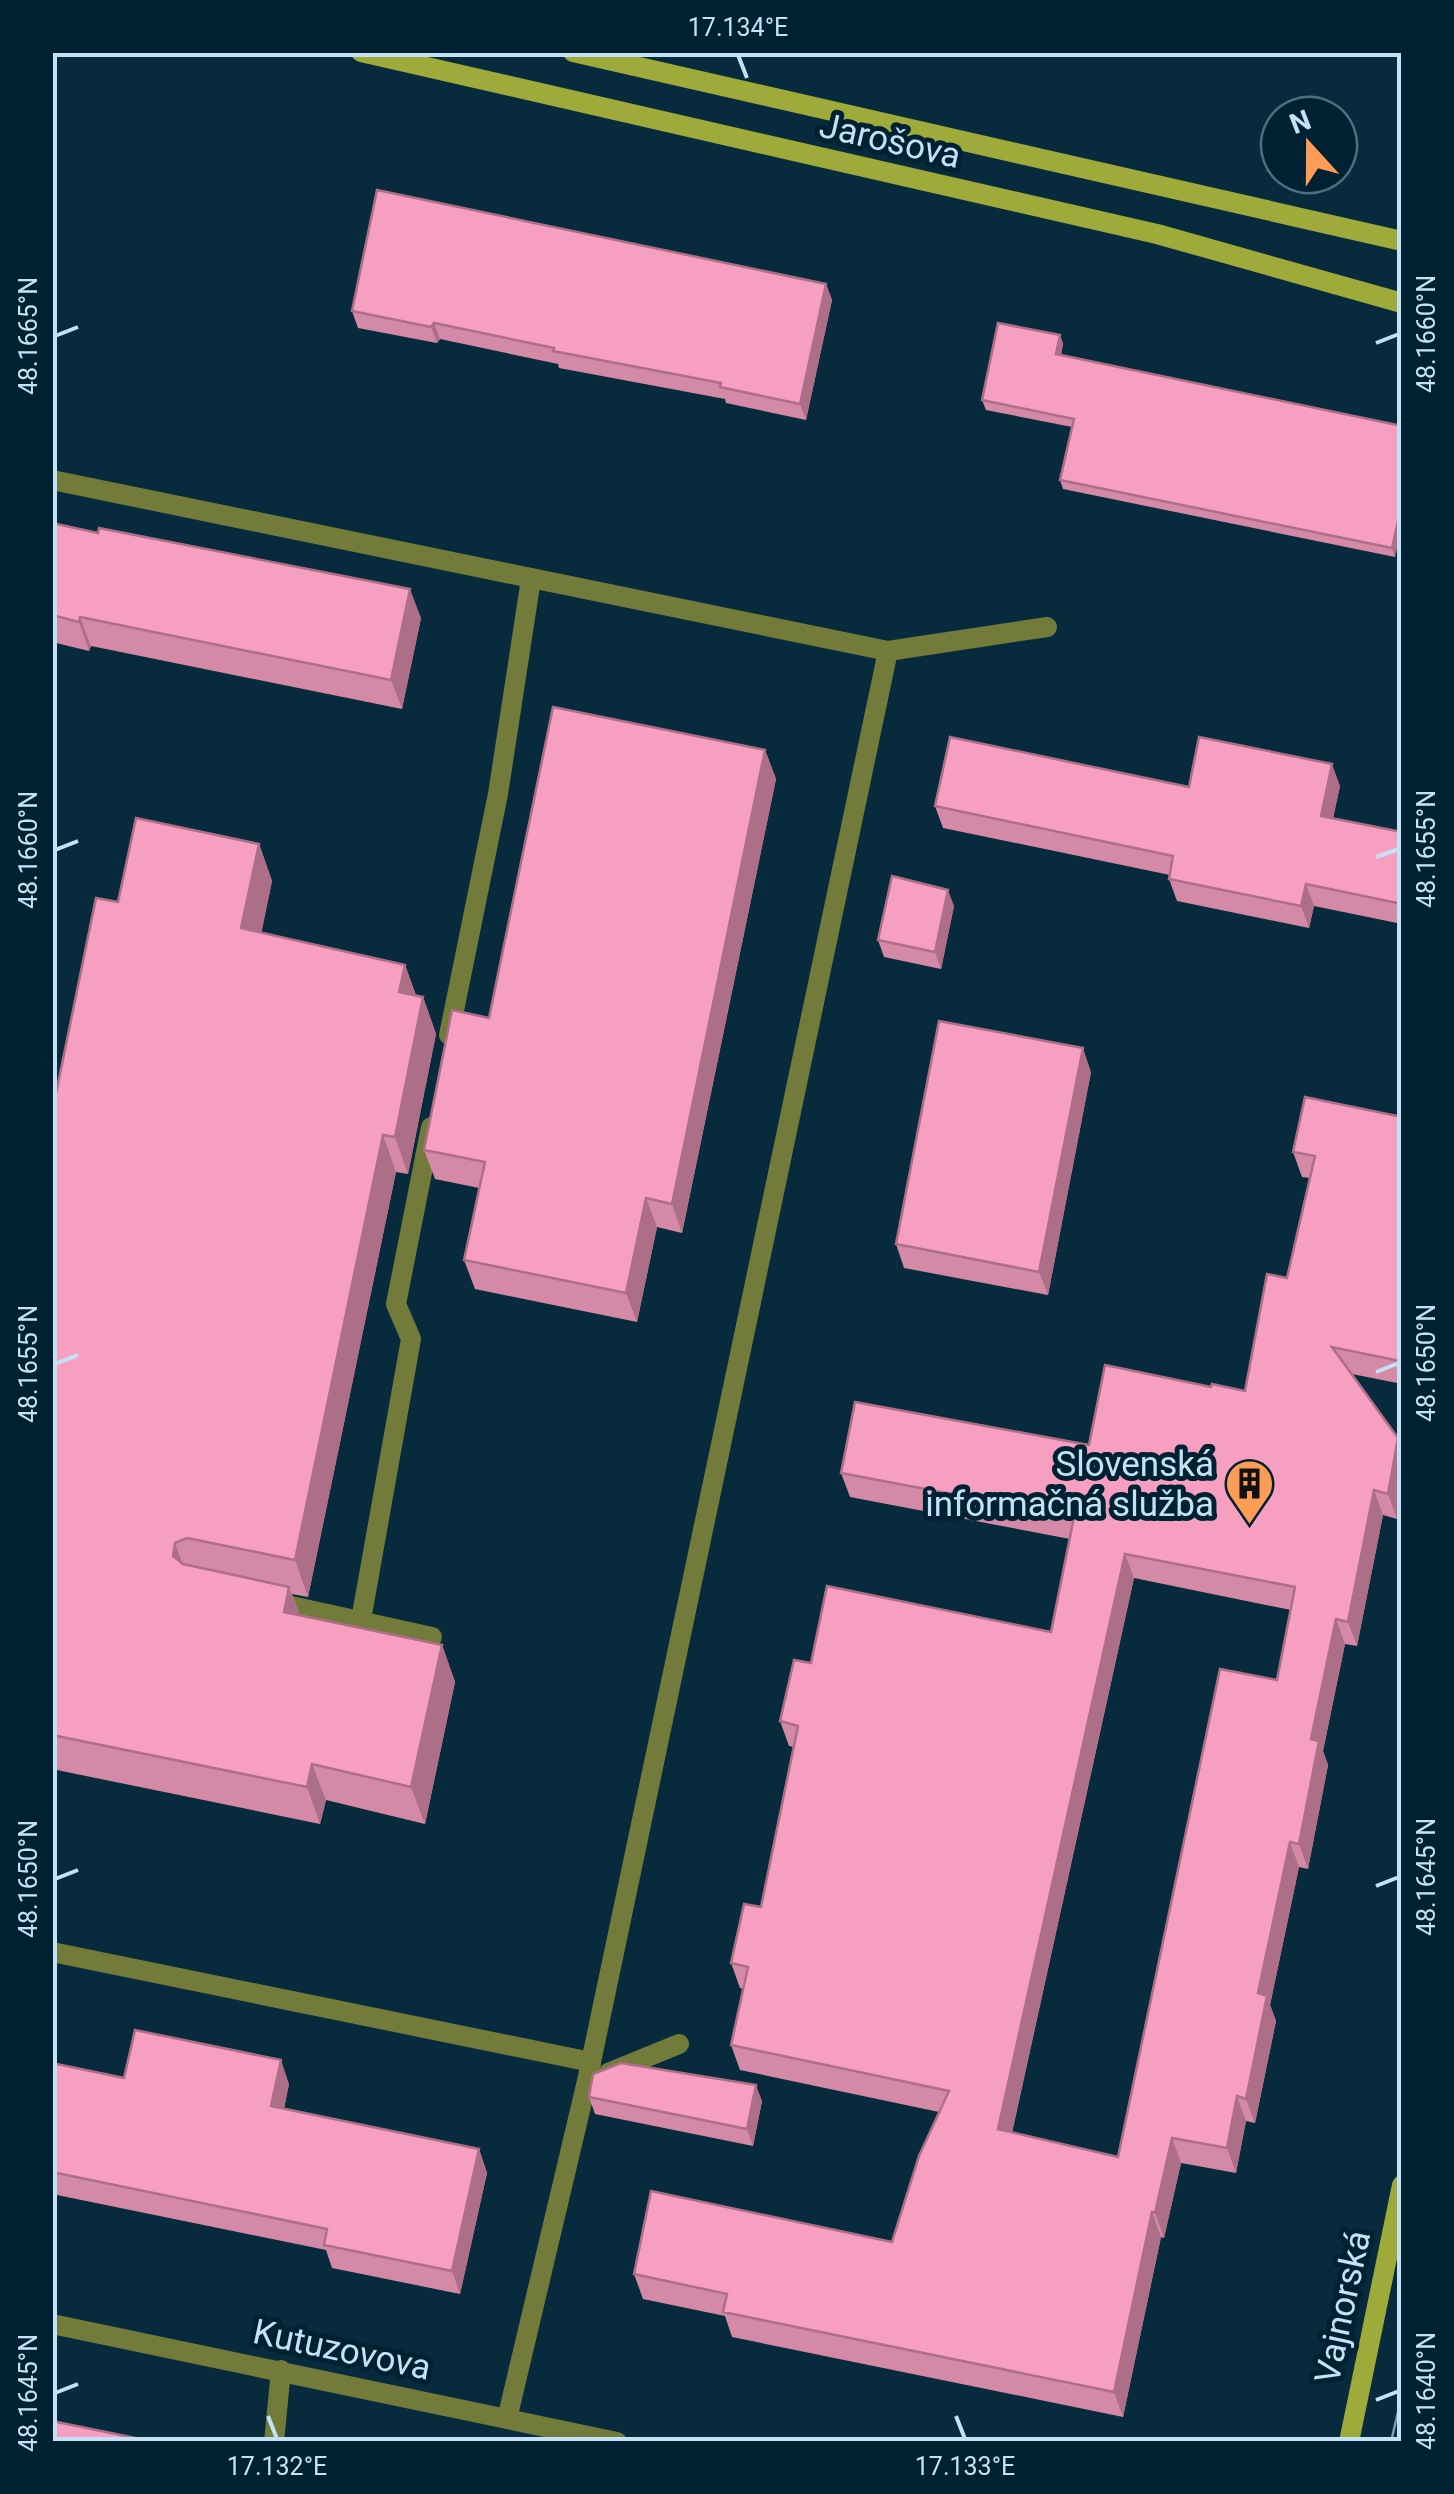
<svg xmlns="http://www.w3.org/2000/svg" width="1454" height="2494" viewBox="0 0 1454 2494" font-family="Roboto,sans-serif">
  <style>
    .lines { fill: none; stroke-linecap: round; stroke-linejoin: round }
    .service { stroke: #727b39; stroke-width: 20 }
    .minor { stroke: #727b39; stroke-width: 20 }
    .tertiary { stroke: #727b39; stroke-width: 20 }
    .secondary { stroke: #9eaa39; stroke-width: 20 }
    .tram { stroke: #7b9cb0; stroke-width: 2.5 }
    .wall { fill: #d489a6; fill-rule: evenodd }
    .shaded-wall { fill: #ad6f87 }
    .building { fill: #f79fc1; stroke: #ad6f87; stroke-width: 2.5; fill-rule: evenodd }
    .ticks { fill: none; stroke: #c3e2f6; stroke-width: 4 }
    .labels { text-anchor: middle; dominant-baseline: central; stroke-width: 10; stroke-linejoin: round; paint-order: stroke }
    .street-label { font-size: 35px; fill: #c3e2f6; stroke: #002132 }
    .poi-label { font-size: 35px; fill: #c3e2f6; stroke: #002132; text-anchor: end }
    .neatline { fill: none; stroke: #c3e2f6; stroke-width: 4 }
    .ticks-label { font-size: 25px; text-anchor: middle; fill: #c3e2f6 }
  </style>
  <rect width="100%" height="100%" fill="#072b3d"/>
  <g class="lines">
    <g class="service">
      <polyline points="52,480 888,651"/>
      <polyline points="449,1035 498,794 531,579"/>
      <polyline points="273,1602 432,1637"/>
      <polyline points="361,1620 411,1339 396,1304 431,1127"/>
      <polyline points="52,1952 591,2062"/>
      <polyline points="608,2073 679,2044"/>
      <polyline points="507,2419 587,2081 888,651 1047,627"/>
    </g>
    <polyline class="minor" points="274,2442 281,2370"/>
    <polyline class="tertiary" points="52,2324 617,2442"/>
    <g class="secondary">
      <polyline points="361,52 1157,234 1402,303"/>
      <polyline points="573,52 1402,241"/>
      <polyline points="1349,2442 1402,2185"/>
    </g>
    <polyline class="tram" points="1391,2442 1402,2395"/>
  </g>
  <g class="wall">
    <polygon points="826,284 832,300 806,420 726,403 725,399 559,368 558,364 440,339 437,343 358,328 352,311"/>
    <polygon points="1060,335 1063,344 1061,355 1402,426 1395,557 1063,489 1060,480 1072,427 986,410 982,400"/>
    <polygon points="52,523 421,618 402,709 91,646 89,651 52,642"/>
    <polygon points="765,750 776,779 682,1233 657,1227 637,1322 475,1289 464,1260 479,1188 435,1179 424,1150 489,1018"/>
    <polygon points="1340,786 1333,818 1402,832 1402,924 1314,906 1309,928 1177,901 1169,879 1170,875 943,828 935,806 1189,787"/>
    <polygon points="259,844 272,881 261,932 405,965 416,995 423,997 436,1034 408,1174 396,1172 308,1597 292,1594 300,1616 442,1645 455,1682 425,1824 326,1800 320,1824 52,1769 52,1113 118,902"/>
    <polygon points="954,906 941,969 884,957 878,940"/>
    <polygon points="1091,1072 1048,1295 904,1268 896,1244"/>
    <path d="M1402 1117V1384L1352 1374 1398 1438 1402 1448V1493L1397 1519 1383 1515 1357 1646 1345 1644 1323 1751 1328 1765 1308 1869 1299 1867 1270 2005 1276 2021 1255 2123 1246 2121 1236 2173 1181 2163 1164 2238 1161 2237 1123 2417 732 2337 725 2316 643 2299 634 2274 892 2242 939 2112 740 2070 731 2045 743 1989 740 1988 731 1963 761 1907 794 1747 789 1746 780 1721 811 1663 1051 1632 1070 1539 850 1497 841 1473 1089 1445 1211 1387 1245 1391 1287 1278 1310 1178 1302 1177 1293 1152ZM1134 1578 1291 1610 1277 1680 1118 2157 1012 2133Z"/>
    <polygon points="52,2063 124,2078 289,2084 284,2108 479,2149 487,2173 460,2294 332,2268 326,2250 52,2194"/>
    <polygon points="589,2097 762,2101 753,2146 595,2114"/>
  </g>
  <g class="shaded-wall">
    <polygon points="826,284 832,300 806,420 800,404"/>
    <polygon points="434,323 440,339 437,343 431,327"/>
    <polygon points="1060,335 1063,344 1059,363 1056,354"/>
    <polygon points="1402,503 1402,527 1395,557 1392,548"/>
    <polygon points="410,589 421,618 402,709 391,680"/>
    <polygon points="80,617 91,646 89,651 79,622"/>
    <polygon points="765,750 776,779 682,1233 672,1204"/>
    <polygon points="1332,764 1340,786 1329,837 1321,816"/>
    <polygon points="259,844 272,881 255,965 241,928"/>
    <polygon points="1306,884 1314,906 1309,928 1301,906"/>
    <polygon points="948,890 954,906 941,969 935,952"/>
    <polygon points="405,965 418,1002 399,992"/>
    <polygon points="423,997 436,1034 408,1174 395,1137"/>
    <polygon points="1083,1048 1091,1072 1048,1295 1039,1272"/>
    <polygon points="383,1135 396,1172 308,1597 295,1560"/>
    <polygon points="646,1198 657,1227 637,1322 626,1293"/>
    <polygon points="1398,1438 1402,1448 1402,1493 1397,1519 1388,1494"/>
    <polygon points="1374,1490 1383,1515 1357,1646 1348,1622"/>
    <polygon points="175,1543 188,1580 173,1556"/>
    <polygon points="1125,1554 1134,1578 1007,2154 998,2129"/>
    <polygon points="289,1587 303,1624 284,1612"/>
    <polygon points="1336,1619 1345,1644 1323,1751 1328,1765 1308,1869 1299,1844 1311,1739"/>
    <polygon points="442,1645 455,1682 425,1824 411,1787"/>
    <polygon points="312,1764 326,1800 320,1824 307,1787"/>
    <polygon points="1290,1842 1299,1867 1270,2005 1276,2021 1255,2123 1246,2099 1258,1993"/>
    <polygon points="281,2060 289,2084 280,2129 271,2106"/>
    <polygon points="756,2085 762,2101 753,2146 747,2129"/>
    <polygon points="1237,2096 1246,2121 1236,2173 1227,2148"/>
    <polygon points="1172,2138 1181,2163 1164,2238 1155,2213"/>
    <polygon points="479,2149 487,2173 460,2294 452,2271"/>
    <polygon points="1152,2212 1161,2237 1123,2417 1114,2392"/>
  </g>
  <g class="building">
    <polygon points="377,190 826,284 800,404 720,387 721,383 553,351 554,348 434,323 431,327 352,311"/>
    <polygon points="998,323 1060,335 1056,354 1402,426 1402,503 1392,548 1060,480 1074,419 982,400"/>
    <polygon points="52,523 98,533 99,528 410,589 391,680 80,617 79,622 52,615"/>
    <polygon points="553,707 765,750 672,1204 646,1198 626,1293 464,1260 485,1162 424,1150 452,1010 489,1018"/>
    <polygon points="950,737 1189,787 1199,737 1332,764 1321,816 1402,832 1402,904 1306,884 1301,906 1169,879 1173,856 935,806"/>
    <polygon points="136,818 259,844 241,928 405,965 399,992 423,997 395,1137 383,1135 295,1560 187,1538 175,1543 173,1556 183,1564 289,1587 284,1612 442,1645 411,1787 312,1764 307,1787 52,1735 52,1113 96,898 118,902"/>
    <polygon points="892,876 948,890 935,952 878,940"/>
    <polygon points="939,1021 1083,1048 1039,1272 896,1244"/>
    <path d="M1305 1097 1402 1117V1354L1400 1361 1332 1347 1398 1438 1388 1494 1374 1490 1348 1622 1336 1619 1311 1739 1319 1741 1299 1844 1290 1842 1258 1993 1267 1996 1246 2099 1237 2096 1227 2148 1172 2138 1155 2213 1152 2212 1114 2392 723 2312 727 2294 634 2274 651 2191 892 2242 919 2156 949 2091 731 2045 748 1967 731 1963 744 1904 761 1907 798 1726 780 1721 794 1660 811 1663 827 1586 1051 1632 1074 1517 841 1473 855 1402 1089 1445 1105 1365 1211 1387 1212 1384 1245 1391 1267 1274 1287 1278 1315 1156 1293 1152ZM1125 1554 1295 1587 1277 1680 1220 1669 1118 2157 998 2129Z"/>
    <polygon points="135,2030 281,2060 271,2106 479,2149 452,2271 324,2245 327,2229 52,2172 52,2063 124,2078"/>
    <polygon points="621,2063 756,2085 747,2129 589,2097 593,2074"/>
    <polygon points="52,2421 155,2442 52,2442"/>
  </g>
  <path class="ticks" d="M738 55 747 78M55 336 78 327M1376 343 1399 334M55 850 78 841M1376 857 1399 849M55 1364 78 1355M1376 1372 1399 1363M55 1879 78 1870M1376 1886 1399 1877M55 2393 78 2384M1376 2400 1399 2391M268 2416 277 2439M956 2416 965 2439"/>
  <defs>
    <symbol id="building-pin" viewBox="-11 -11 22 30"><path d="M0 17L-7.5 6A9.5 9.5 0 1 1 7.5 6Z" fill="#fd9d55" stroke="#002132"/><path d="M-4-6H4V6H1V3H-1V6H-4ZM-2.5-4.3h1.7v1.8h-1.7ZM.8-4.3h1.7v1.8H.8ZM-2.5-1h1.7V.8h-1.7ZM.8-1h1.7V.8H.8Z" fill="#111"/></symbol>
  </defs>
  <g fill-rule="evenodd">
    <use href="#building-pin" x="1222" y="1456" width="55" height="75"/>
  </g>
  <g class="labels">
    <g class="street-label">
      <text transform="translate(890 141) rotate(13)">Jarošova</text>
      <text transform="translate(1343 2307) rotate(-78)">Vajnorská</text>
      <text transform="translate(342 2350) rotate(12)">Kutuzovova</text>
    </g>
    <g class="poi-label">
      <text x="1214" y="1464">Slovenská<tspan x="1214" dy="40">informačná služba</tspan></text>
    </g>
  </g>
  <rect width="1454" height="2494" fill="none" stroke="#002132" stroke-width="110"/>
  <g transform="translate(1309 145) rotate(339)"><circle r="48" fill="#002132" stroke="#4e6e80" stroke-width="2.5"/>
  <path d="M0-8L18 38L0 25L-18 38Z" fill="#fd9d55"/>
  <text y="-15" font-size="28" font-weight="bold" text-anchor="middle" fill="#c3e2f6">N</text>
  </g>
  <rect x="55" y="55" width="1344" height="2384" class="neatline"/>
  <g class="ticks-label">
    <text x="738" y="36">17.134°E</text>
    <text transform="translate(1426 334) rotate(-90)" y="9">48.1660°N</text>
    <text transform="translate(28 336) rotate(-90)" y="9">48.1665°N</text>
    <text transform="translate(1426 849) rotate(-90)" y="9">48.1655°N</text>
    <text transform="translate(28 850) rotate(-90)" y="9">48.1660°N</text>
    <text transform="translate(1426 1363) rotate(-90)" y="9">48.1650°N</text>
    <text transform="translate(28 1364) rotate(-90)" y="9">48.1655°N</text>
    <text transform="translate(1426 1877) rotate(-90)" y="9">48.1645°N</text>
    <text transform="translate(28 1879) rotate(-90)" y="9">48.1650°N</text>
    <text transform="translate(1426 2391) rotate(-90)" y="9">48.1640°N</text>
    <text transform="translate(28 2393) rotate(-90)" y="9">48.1645°N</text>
    <text x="277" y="2475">17.132°E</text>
    <text x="965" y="2475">17.133°E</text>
  </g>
</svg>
